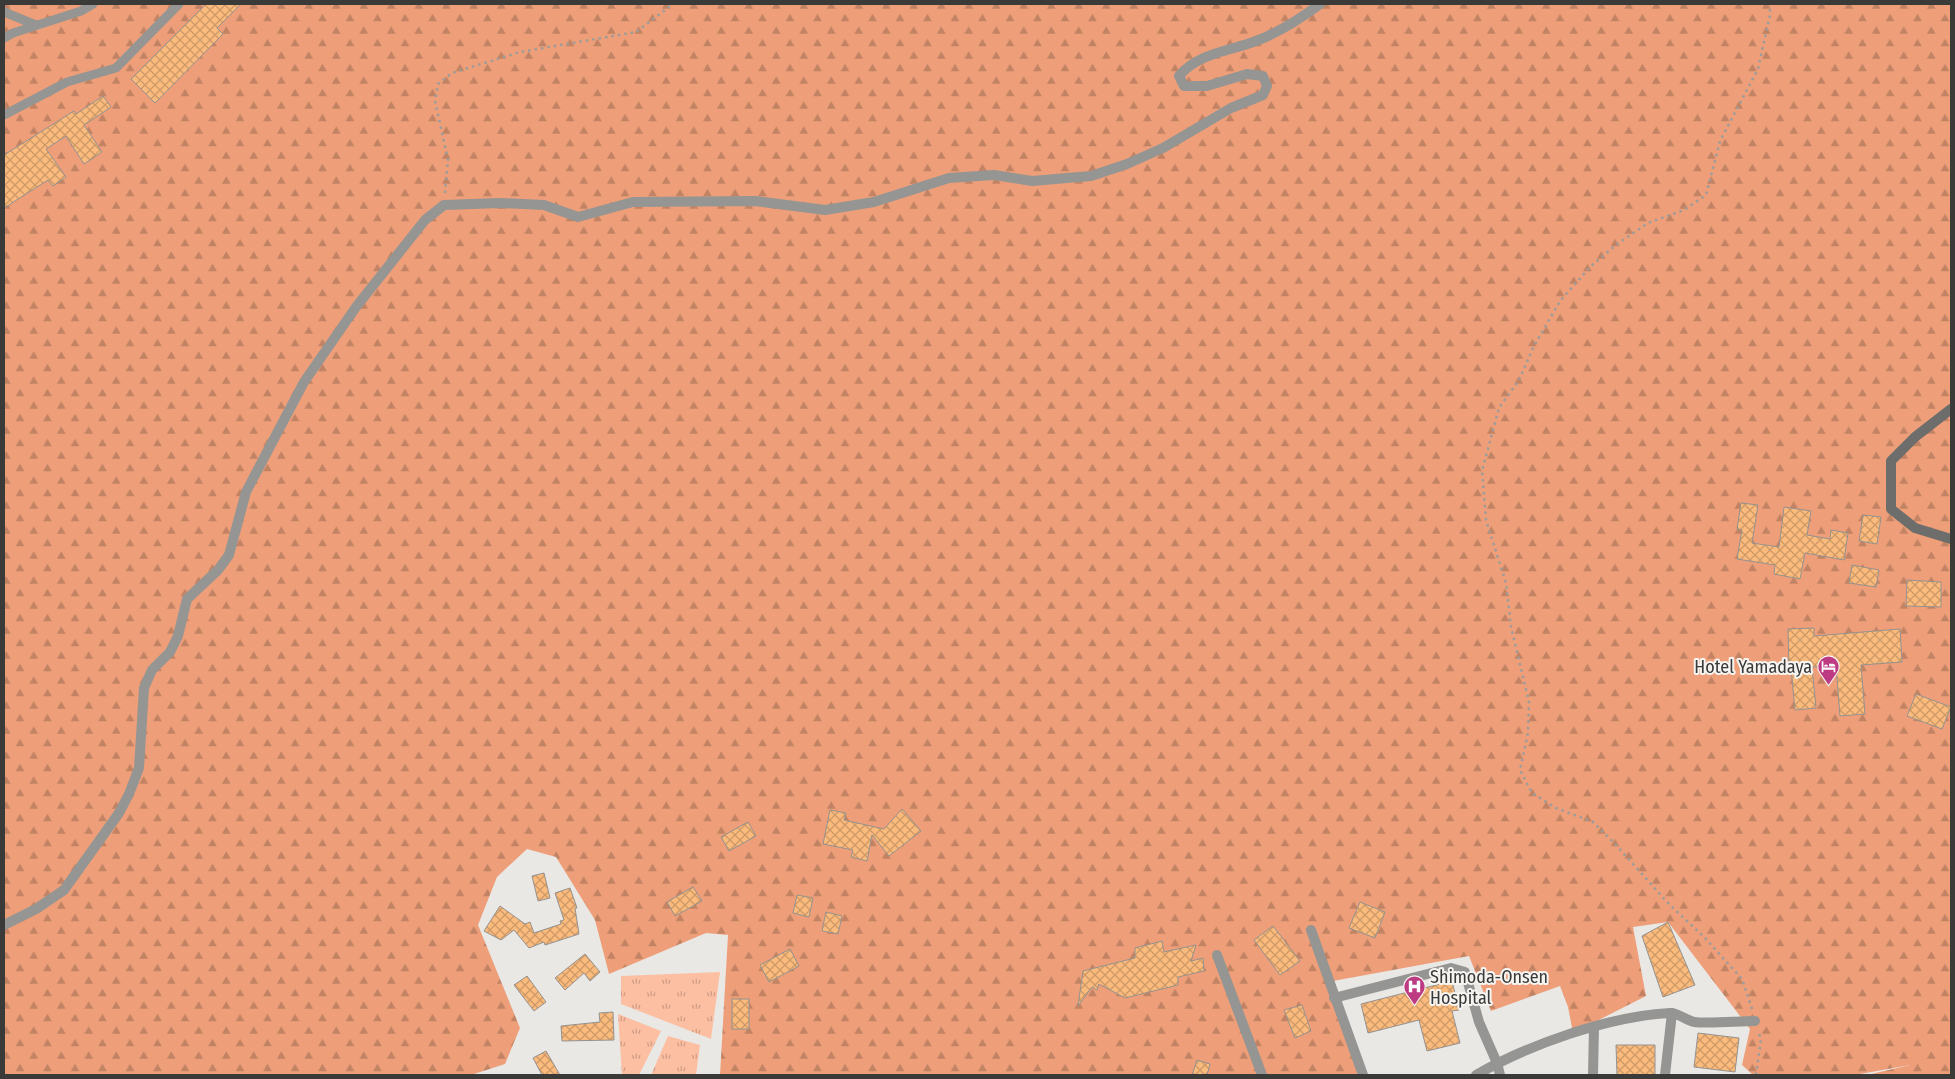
<svg xmlns="http://www.w3.org/2000/svg" width="1955" height="1079" viewBox="0 0 1955 1079" font-family="'Fira Sans Condensed',sans-serif">
  <style>
    .grass { fill: url(#grass-tufts) }
    .forest { fill: url(#forest-firs) }
    .building { fill: url(#building-cross-hatch); stroke: #949290 }
    .lines { fill: none; stroke-linecap: round; stroke-linejoin: round }
    .path { stroke: #9d9c9a; stroke-width: 2.5; stroke-dasharray: 2.5 4; stroke-linecap: butt }
    .service { stroke: #959593; stroke-width: 9 }
    .minor { stroke: #959593; stroke-width: 10 }
    .secondary { stroke: #6d6d6b; stroke-width: 10 }
    .labels { text-anchor: middle; dominant-baseline: central; stroke-width: 4; stroke-linejoin: round; paint-order: stroke }
    .poi-label { font-size: 18px; fill: #3a3a39; stroke: #f7f5f2; text-anchor: end }
  </style>
  <defs>
    <pattern id="grass-tufts" width="24" height="20" patternUnits="userSpaceOnUse" patternTransform="scale(1.25)"><rect width="24" height="20" fill="#fdbfa2"/><path d="M3 7l-1-3M5 7V3M7 7l1-3M15 17l-1-3M17 17v-4M19 17l1-3" fill="none" stroke="#ce9c85"/></pattern>
    <pattern id="forest-firs" width="22" height="20" patternUnits="userSpaceOnUse" patternTransform="scale(1.25)"><rect width="22" height="20" fill="#ee9f79"/><path d="M5 1l3.5 6h-7zM16 11l3.5 6h-7z" fill="#c28364"/></pattern>
    <pattern id="building-cross-hatch" width="8" height="8" patternUnits="userSpaceOnUse" patternTransform="scale(1.25)"><rect width="8" height="8" fill="#fbbb7c"/><path d="M0 0l8 8M0 8l8-8" fill="none" stroke="#cc9967"/></pattern>
  </defs>
  <rect width="100%" height="100%" fill="#e9e8e5"/>
  <g class="grass">
    <polygon points="720,972 711,1039 621,1004 621,976"/>
    <polygon points="618,1014 661,1031 639,1075 622,1075"/>
    <polygon points="668,1036 700,1045 696,1075 651,1075"/>
  </g>
  <polygon class="forest" points="4,4 1951,4 1951,1075 1867,1075 1910,1065 1855,1075 1753,1075 1742,1065 1750,1029 1668,922 1633,927 1646,996 1573,1033 1568,1007 1560,986 1491,1011 1469,956 1333,981 1329,983 1358,1075 720,1075 728,935 706,933 609,974 595,920 556,857 527,849 497,877 478,925 520,1028 505,1064 471,1075 4,1075"/>
  <g class="building">
    <polygon points="206,4 241,4 217,28 223,34 155,103 131,79"/>
    <polygon points="103,96 111,107 84,125 102,152 84,164 66,136 46,149 66,177 53,186 48,180 4,208 4,155 74,111 76,114"/>
    <polygon points="1741,503 1758,505 1752,543 1779,547 1784,507 1811,511 1807,535 1830,539 1831,530 1848,533 1844,560 1805,553 1800,579 1774,574 1775,565 1737,559 1742,530 1737,529"/>
    <polygon points="1863,515 1881,517 1877,544 1859,541"/>
    <polygon points="1852,565 1879,570 1876,587 1849,583"/>
    <polygon points="1907,580 1941,582 1941,607 1906,606"/>
    <polygon points="1814,628 1814,636 1900,629 1902,662 1861,665 1865,714 1840,716 1836,666 1812,667 1816,708 1795,710 1791,668 1789,668 1788,629"/>
    <polygon points="1916,694 1951,707 1942,729 1907,716"/>
    <polygon points="902,809 921,831 889,856 872,835 867,861 851,857 853,850 823,844 830,810 846,813 844,820 884,829"/>
    <polygon points="748,822 756,836 729,851 721,837"/>
    <polygon points="544,873 550,898 538,901 532,876"/>
    <polygon points="693,887 702,901 675,916 667,902"/>
    <polygon points="570,888 577,908 575,908 579,934 545,945 544,942 529,948 514,930 501,940 484,931 500,906 525,924 530,922 534,933 561,924 560,921 564,920 555,893"/>
    <polygon points="797,895 813,898 809,917 793,913"/>
    <polygon points="1360,902 1385,912 1375,938 1349,928"/>
    <polygon points="826,912 842,916 838,934 822,931"/>
    <polygon points="1668,922 1695,985 1663,997 1642,936"/>
    <polygon points="1273,926 1300,961 1280,975 1254,940"/>
    <polygon points="1162,941 1164,952 1196,945 1191,961 1203,958 1204,971 1178,977 1178,985 1125,998 1099,984 1097,990 1092,987 1078,1006 1083,971 1135,958 1135,948"/>
    <polygon points="790,949 799,966 769,982 760,965"/>
    <polygon points="585,954 600,972 590,981 584,973 565,990 555,978"/>
    <polygon points="527,976 546,1002 534,1011 514,985"/>
    <polygon points="1452,981 1459,1010 1452,1011 1460,1043 1427,1051 1419,1020 1368,1033 1361,1004"/>
    <rect x="732" y="999" width="17" height="30"/>
    <polygon points="1302,1005 1311,1031 1295,1038 1284,1010"/>
    <polygon points="613,1012 614,1040 562,1041 561,1026 600,1022 599,1013"/>
    <polygon points="1698,1033 1739,1038 1735,1072 1694,1067"/>
    <polygon points="1616,1045 1655,1045 1655,1075 1617,1075"/>
    <polygon points="546,1051 560,1075 542,1075 533,1058"/>
    <polygon points="1197,1060 1210,1064 1207,1075 1192,1075"/>
  </g>
  <g class="lines">
    <g class="path">
      <polyline points="445,193 448,160 435,101 438,84 452,73 520,52 636,32 673,4"/>
      <polyline points="1752,1009 1742,979 1704,937 1667,902 1616,845 1593,822 1556,808 1532,793 1520,770 1528,733 1529,702 1511,627 1506,583 1486,520 1482,471 1499,408 1519,380 1534,346 1560,301 1591,266 1616,245 1648,223 1684,210 1706,195 1720,141 1758,69 1770,15 1770,4"/>
      <polyline points="1756,1075 1761,1039 1758,1031"/>
    </g>
    <g class="service">
      <polyline points="4,12 36,25"/>
      <polyline points="4,38 13,33 81,11 93,4"/>
      <polyline points="4,115 67,82 116,68 179,4"/>
    </g>
    <g class="minor">
      <path d="M4 925 36 909 64 890 119 813 129 794 139 768 144 688 152 670 170 652 178 636 187 599 218 570 229 555 246 492 304 382 356 307 425 220 444 205 500 203 544 205 578 217 633 202 755 201 825 210 874 202 949 178 994 175 1032 181 1091 176 1127 164 1163 148 1231 108 1263 95 1267 86 1263 76 1247 74 1207 86H1184L1179 76C1198 53 1230 51 1256 41 1280 32 1300 19 1320 4"/>
      <polyline points="1311,930 1363,1075"/>
      <polyline points="1217,955 1262,1075"/>
      <polyline points="1334,998 1451,968 1465,972 1479,1022 1497,1063 1500,1075"/>
      <path d="M1476 1075C1528 1045 1609 1016 1670 1013 1678 1013 1686 1020 1694 1022 1709 1024 1739 1021 1755 1021"/>
      <polyline points="1593,1075 1594,1027"/>
      <polyline points="1665,1075 1672,1013"/>
    </g>
    <polyline class="secondary" points="1951,409 1915,437 1891,461 1891,509 1915,528 1951,539"/>
  </g>
  <defs>
    <symbol id="hotel-pin" viewBox="-11 -11 22 30"><path d="M0 17L-7.5 6A9.5 9.5 0 1 1 7.5 6Z" fill="#bc3b83" stroke="#f7f5f2"/><path d="M-6-4.5h1.5V1H6V5H4.5V3h-9V5H-6ZM-4 0a1.8 1.8 0 1 1 3.6 0ZM.5 0V-2.5h3Q6-2.5 6 0Z" fill="#fff"/></symbol>
    <symbol id="hospital-pin" viewBox="-11 -11 22 30"><path d="M0 17L-7.5 6A9.5 9.5 0 1 1 7.5 6Z" fill="#bc3b83" stroke="#f7f5f2"/><path d="M-5-5h3v3.5h4V-5h3V5h-3V1.5h-4V5h-3Z" fill="#fff"/></symbol>
  </defs>
  <g fill-rule="evenodd">
    <use href="#hotel-pin" x="1816" y="654" width="25" height="34"/>
    <use href="#hospital-pin" x="1402" y="974" width="25" height="34"/>
  </g>
  <g class="labels">
    <g class="poi-label">
      <text x="1812" y="667">Hotel Yamadaya</text>
      <text x="1430" y="977" text-anchor="start">Shimoda-Onsen<tspan x="1430" dy="21">Hospital</tspan></text>
    </g>
  </g>
  <rect width="1955" height="1079" fill="none" stroke="#3a3a39" stroke-width="10"/>
</svg>
